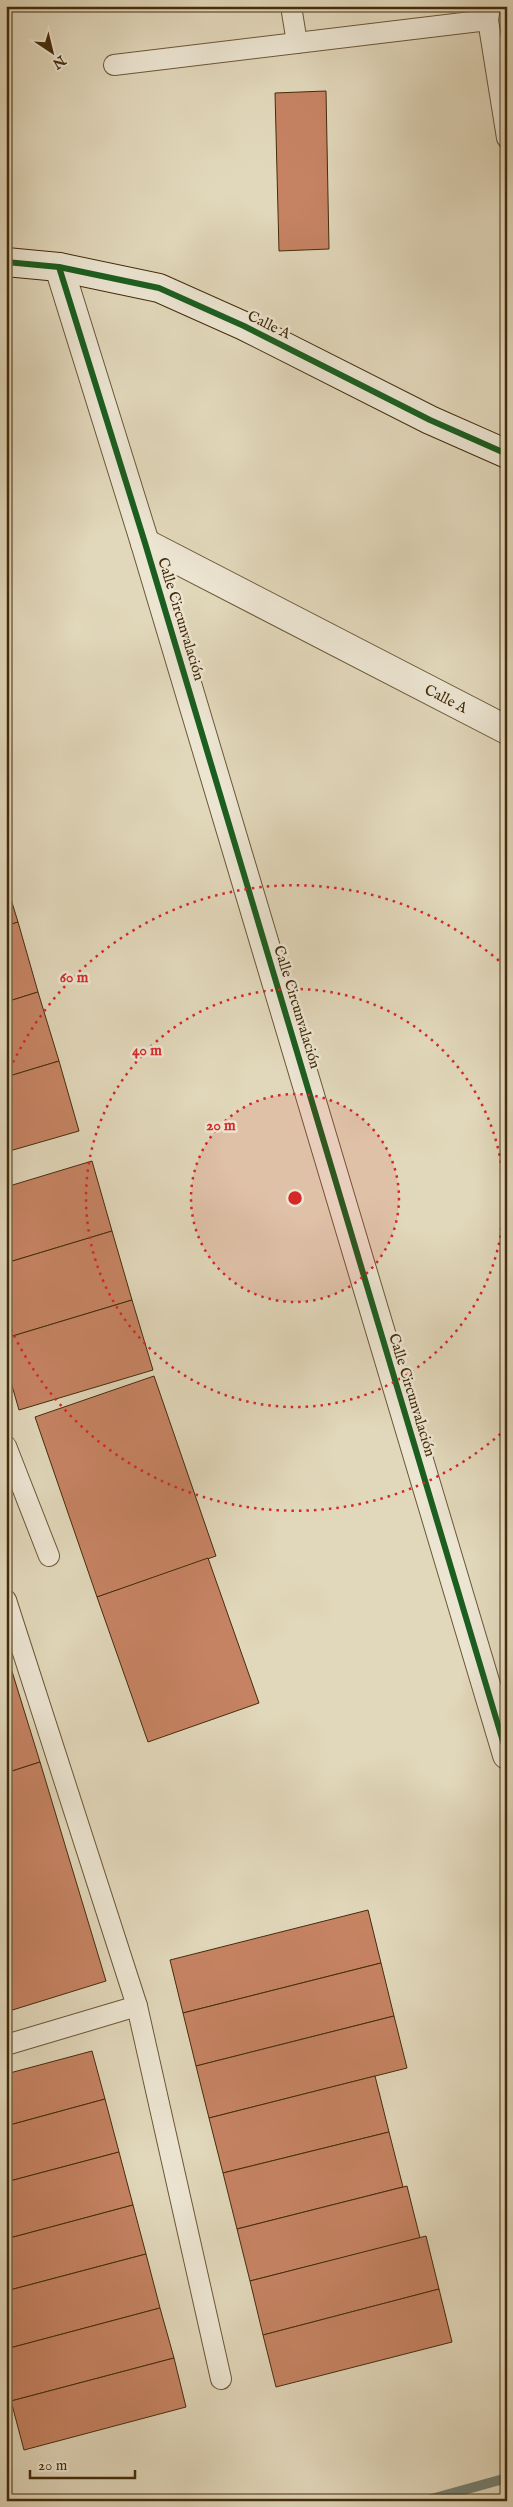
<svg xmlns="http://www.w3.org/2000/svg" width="513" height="2507" viewBox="0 0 513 2507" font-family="'IM FELL English',serif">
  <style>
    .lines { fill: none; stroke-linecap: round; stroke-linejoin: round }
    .stream { stroke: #758073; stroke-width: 10 }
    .building { fill: #c68363; stroke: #442c0b }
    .lane-casing { stroke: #6b5737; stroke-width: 22 }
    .street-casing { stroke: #6b5737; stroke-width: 30 }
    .secondary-casing { stroke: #442c0b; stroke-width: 30 }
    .lane { stroke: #ece5d2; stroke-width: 20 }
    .street { stroke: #ece5d2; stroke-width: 28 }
    .secondary { stroke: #ece5d2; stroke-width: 28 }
    .cycleway-casing { stroke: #ece5d2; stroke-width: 9 }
    .cycleway { stroke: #1b5e20; stroke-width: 6 }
    .ring { fill: none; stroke: #d62828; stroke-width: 2.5; stroke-dasharray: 2.5 5 }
    .labels { text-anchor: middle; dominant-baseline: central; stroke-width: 5; stroke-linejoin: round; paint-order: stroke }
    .street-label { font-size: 15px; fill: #442c0b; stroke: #ece5d2 }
    .centre { fill: #d62828; stroke: #ece5d2; stroke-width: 2.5 }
    .ring-label { font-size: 15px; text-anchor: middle; font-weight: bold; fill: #d62828; stroke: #ece5d2; stroke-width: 5; stroke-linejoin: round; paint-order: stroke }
  </style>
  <rect width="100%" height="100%" fill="#e1d7ba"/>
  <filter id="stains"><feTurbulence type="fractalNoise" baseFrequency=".004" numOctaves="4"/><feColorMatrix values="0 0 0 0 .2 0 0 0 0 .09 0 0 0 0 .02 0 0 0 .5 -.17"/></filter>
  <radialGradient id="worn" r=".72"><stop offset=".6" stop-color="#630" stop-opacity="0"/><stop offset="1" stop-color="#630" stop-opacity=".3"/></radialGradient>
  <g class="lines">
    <polyline class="stream" points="424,2501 507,2478"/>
  </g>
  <g class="building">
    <polygon points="326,91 329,249 279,251 275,93"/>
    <polygon points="6,883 18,922 6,926"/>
    <polygon points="18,922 38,992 6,1002 6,926"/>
    <polygon points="38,992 59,1061 6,1077 6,1002"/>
    <polygon points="59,1061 79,1131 6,1152 6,1077"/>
    <polygon points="92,1161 112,1231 6,1263 6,1187"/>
    <polygon points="112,1231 132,1300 6,1338 6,1263"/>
    <polygon points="132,1300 153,1370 19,1410 6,1365 6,1338"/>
    <polygon points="154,1376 216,1556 97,1597 35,1417"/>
    <polygon points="208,1558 259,1703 148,1742 97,1597"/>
    <polygon points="6,1652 40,1762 6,1773"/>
    <polygon points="40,1762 106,1981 6,2012 6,1773"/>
    <polygon points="368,1910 381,1963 183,2013 170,1960"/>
    <polygon points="381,1963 394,2016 196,2066 183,2013"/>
    <polygon points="394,2016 407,2068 209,2118 196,2066"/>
    <polygon points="92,2051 105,2099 6,2126 6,2074"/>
    <polygon points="375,2076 389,2132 223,2173 209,2118"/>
    <polygon points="105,2099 119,2152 6,2182 6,2126"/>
    <polygon points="389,2132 403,2187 237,2229 223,2173"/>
    <polygon points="119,2152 133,2205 6,2239 6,2182"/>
    <polygon points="407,2186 420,2238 250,2281 237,2229"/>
    <polygon points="133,2205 146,2254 6,2291 6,2239"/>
    <polygon points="426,2236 439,2289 263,2335 250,2281"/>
    <polygon points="146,2254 160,2308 6,2349 6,2291"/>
    <polygon points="439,2289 452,2342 276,2387 263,2335"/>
    <polygon points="160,2308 174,2358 11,2401 6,2383 6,2349"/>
    <polygon points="174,2358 186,2407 24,2450 11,2401"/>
  </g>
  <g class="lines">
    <defs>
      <g id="lane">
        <polyline points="291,6 297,43"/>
        <polyline points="490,6 488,20 507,138"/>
        <polyline points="114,65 488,20"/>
        <polyline points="6,1446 49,1556"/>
        <polyline points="6,1600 137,2006 221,2379"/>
        <polyline points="6,2045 137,2006"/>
      </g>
      <g id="street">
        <polyline points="59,267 145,543 507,1755"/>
        <polyline points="145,543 507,730"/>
      </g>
      <polyline id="secondary" points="6,262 59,267 159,288 244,326 430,420 507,454"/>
    </defs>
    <use href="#lane" class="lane-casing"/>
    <use href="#street" class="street-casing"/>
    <use href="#secondary" class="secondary-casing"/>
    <use href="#lane" class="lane"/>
    <use href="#street" class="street"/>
    <use href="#secondary" class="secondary"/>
    <defs>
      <g id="cycleway">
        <polyline points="6,262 59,267 159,288 244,326 430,420 507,454"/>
        <polyline points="59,267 145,543 507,1755"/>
      </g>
    </defs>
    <use href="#cycleway" class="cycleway-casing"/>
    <use href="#cycleway" class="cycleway"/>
  </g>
  <circle cx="295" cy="1198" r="104" fill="#d62828" fill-opacity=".12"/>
  <g class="ring">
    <circle cx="295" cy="1198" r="104"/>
    <circle cx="295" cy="1198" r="209"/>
    <path d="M506 1429A313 313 0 0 1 7 1320M7 1076A313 313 0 0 1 506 967"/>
  </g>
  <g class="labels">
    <g class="street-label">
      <text transform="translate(269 325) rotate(26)">Calle A</text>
      <text transform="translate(181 619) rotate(73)">Calle Circunvalación</text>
      <text transform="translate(446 699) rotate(27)">Calle A</text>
      <text transform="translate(297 1007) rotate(73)">Calle Circunvalación</text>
      <text transform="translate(412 1395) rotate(73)">Calle Circunvalación</text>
    </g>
  </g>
  <circle cx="295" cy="1198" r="8" class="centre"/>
  <g class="ring-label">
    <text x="74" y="982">60 m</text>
    <text x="147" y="1055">40 m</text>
    <text x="221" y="1130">20 m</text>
  </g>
  <rect width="513" height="2507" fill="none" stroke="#e1d7ba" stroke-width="25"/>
  <rect x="8" y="8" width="498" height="2492" fill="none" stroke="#442c0b" stroke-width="2.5"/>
  <rect x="12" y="12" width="488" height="2482" fill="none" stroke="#442c0b"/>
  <g transform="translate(52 52) rotate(145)" stroke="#ece5d2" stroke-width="4" paint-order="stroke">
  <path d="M0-4L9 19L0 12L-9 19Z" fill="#442c0b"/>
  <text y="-8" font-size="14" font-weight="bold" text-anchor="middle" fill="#442c0b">N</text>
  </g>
  <path d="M30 2470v8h105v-8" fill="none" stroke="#442c0b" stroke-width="2.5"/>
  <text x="38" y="2470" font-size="15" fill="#442c0b" stroke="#ece5d2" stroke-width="4" paint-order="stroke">20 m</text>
  <rect width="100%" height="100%" filter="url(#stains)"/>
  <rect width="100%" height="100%" fill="url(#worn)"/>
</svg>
